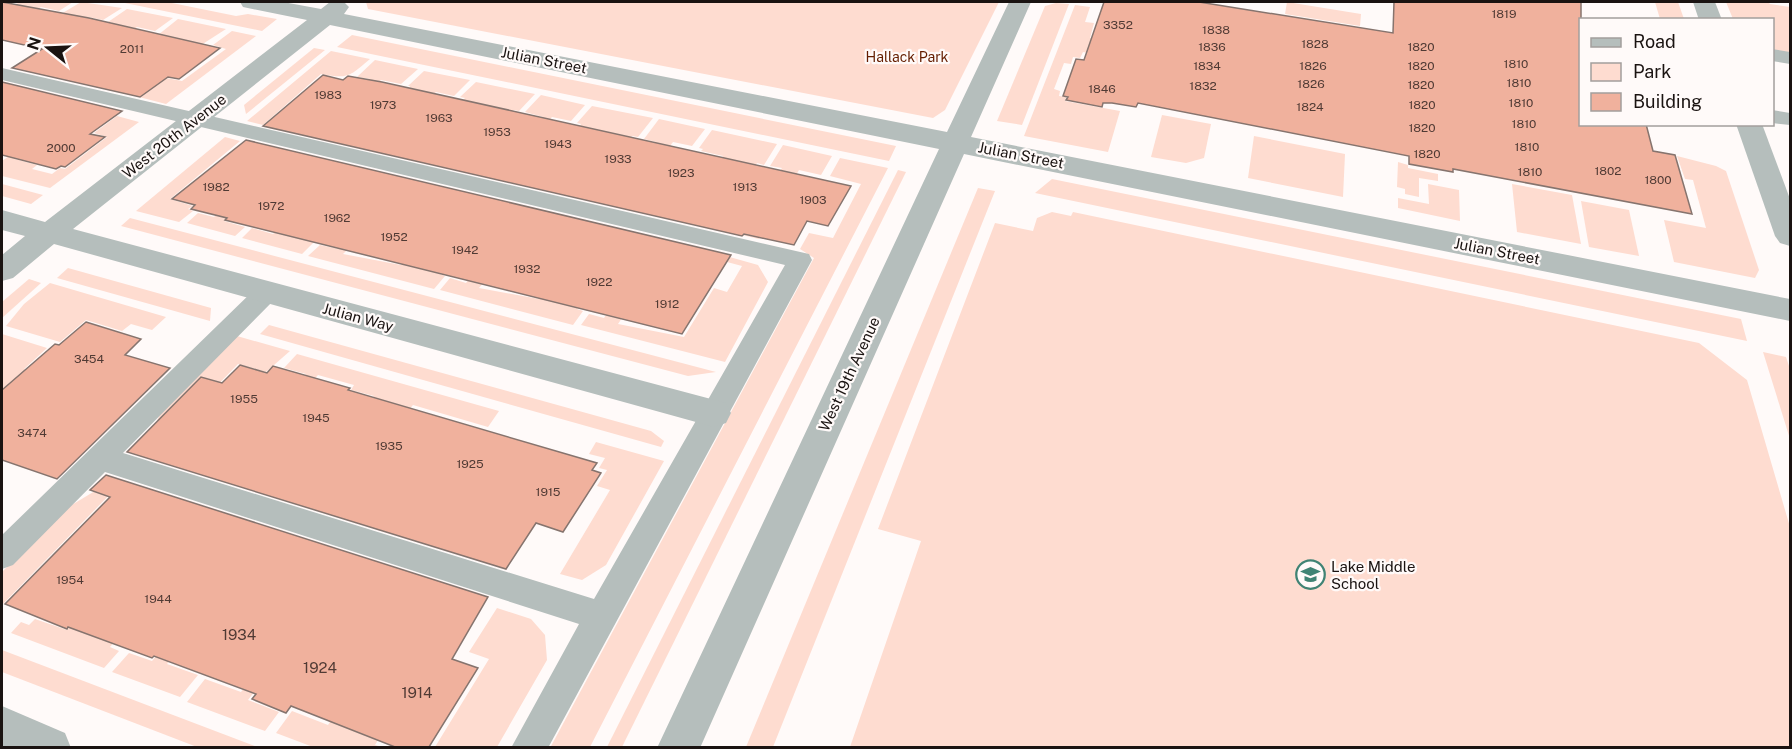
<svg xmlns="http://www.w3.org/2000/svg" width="1792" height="749" viewBox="0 0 1792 749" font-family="'Public Sans',sans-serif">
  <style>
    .green { fill: #fedcd0 }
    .building { fill: #f0b19d; stroke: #86746e; stroke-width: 1.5 }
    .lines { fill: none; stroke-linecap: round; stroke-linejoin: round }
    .service { fill: #b5bebc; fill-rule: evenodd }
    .minor { fill: #b5bebc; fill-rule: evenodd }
    .labels { text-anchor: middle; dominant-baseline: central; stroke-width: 4.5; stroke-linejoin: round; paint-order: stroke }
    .number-label { font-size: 12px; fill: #503a34 }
    .far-park-label { font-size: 14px; fill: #651e01; stroke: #fffaf9 }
    .street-label { font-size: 15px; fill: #1a1311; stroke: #fffaf9 }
    .poi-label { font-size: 15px; fill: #1a1311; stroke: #fffaf9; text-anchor: start }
    .near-number-label { font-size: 15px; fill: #503a34 }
  </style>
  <rect width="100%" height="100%" fill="#fffaf9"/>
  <g class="green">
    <polygon points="16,2 73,2 59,11 41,7 2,31 2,26 31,8 16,4 18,3"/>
    <polygon points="81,2 122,8 103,20 88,17 57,37 61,14"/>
    <polygon points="120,2 167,2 236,16 248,14 277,19 262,31"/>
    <polygon points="366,2 999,2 945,110 933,118 368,9"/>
    <polygon points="1149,2 1175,2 1153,82 1115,58 1083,52 1080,58 1073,57 1071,64 1064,63 1054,89 1060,91 1059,96 1066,97 1065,101 1120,111 1108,152 1024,136 1075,5 1090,7 1085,22 1094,23 1090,38 1136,46"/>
    <polygon points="1287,2 1361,14 1360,26 1285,14"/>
    <polygon points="1655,2 1678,2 1684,19 1660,19"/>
    <polygon points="1726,2 1768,2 1770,4 1790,7 1790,55 1773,53 1772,20 1733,19"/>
    <polygon points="1056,3 1069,4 1022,125 997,121 1045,6"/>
    <polygon points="127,9 173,18 155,31 137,27 131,31 110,24 112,22 108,22"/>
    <polygon points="178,19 226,29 198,47 158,35"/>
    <polygon points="232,31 256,36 166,104 139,97 166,78 182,81 226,49 213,45"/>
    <polygon points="352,35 896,146 889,161 337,47"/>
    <polygon points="314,48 325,50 246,114 244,105"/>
    <path d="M331 51 370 59C349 77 348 79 321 74L263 125 247 121Z"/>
    <polygon points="375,60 418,69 401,84 381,80 375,86 370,79 357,77"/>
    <polygon points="424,71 470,80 454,96 436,92 397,129 410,86 408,86"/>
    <polygon points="476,82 535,94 519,111 514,110 510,114 463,100 465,98 460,97"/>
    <polygon points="541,95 585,105 571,121 552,117 517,155 509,154 543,117 525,112"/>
    <polygon points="592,106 653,118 638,137 632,136 628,141 580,126 581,124 577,123"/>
    <polygon points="1162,115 1211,124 1204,158 1186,163 1151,157"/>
    <polygon points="117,116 139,122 50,188 2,176 2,161 42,133 49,134 15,159 37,165 32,169 52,174 60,168 65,169 107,137 94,133"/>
    <polygon points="659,119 705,129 692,146 673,142 641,183 656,142 644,139"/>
    <polygon points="712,130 777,144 764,165 757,163 754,168 720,161 723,156 701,151 703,149 699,148"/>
    <polygon points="1254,136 1345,154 1343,197 1248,178"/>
    <polygon points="225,137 240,141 170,199 193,206 188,209 193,211 179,222 136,211"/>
    <polygon points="783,145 832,156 821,175 799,170 759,239 725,231 778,174 782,168 770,166"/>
    <polygon points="1677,156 1716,166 1726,171 1759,270 1755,278 1674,262 1664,220 1706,228 1693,180 1685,179"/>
    <polygon points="840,158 888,168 590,747 550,748 814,258 800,249 809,233 833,238 861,184 830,176"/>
    <polygon points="1398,162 1408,165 1408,168 1438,174 1438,181 1419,178 1419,197 1405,194 1405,189 1397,187"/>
    <polygon points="898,170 906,172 622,747 607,747"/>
    <polygon points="262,176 272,178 224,221 245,227 235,236 187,223 198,213 214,217"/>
    <polygon points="1052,179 1741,319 1747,341 1035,193"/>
    <polygon points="2,184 43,195 31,204 2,196"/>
    <polygon points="1428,184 1459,190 1460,221 1398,208 1398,198 1429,204"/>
    <polygon points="1512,184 1572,195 1581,244 1517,232"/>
    <polygon points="978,188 995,191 773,747 746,747"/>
    <polygon points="1581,201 1629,210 1639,256 1589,247"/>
    <polygon points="1052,212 1071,216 1073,212 1699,343 1747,380 1790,527 1790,747 850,747 921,541 878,529 995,223 1033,231 1037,218"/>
    <polygon points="293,215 314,242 302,254 242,238 252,228 273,234"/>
    <polygon points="380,217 343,254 401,265 421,244 443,271 440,274 445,276 434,289 308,256 320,245 339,249 368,221"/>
    <polygon points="130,218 716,372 688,376 121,226"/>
    <polygon points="719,254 758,265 768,282 725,362 581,325 589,314 604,318 611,308 645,283 618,324 684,337 714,288 727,292 742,266 712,258"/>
    <polygon points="506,255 479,288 539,299 573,255 580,304 577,309 583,311 573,325 440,290 450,278 466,283 473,274"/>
    <polygon points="68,268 211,308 210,321 57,278"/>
    <polygon points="29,279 41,283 2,318 2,302"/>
    <polygon points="50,283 166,317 152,330 131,324 122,331 86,320 60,342 6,326 24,304"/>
    <polygon points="269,325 651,431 664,441 661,447 260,334"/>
    <polygon points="2,334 47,348 24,369 90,391 7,388 2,393"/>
    <polygon points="237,336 290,351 266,372 238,364 157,447 150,436 160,414"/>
    <polygon points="1763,352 1786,357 1790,369 1790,439"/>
    <polygon points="297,354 499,411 488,427 413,405 408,411 335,444 374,396 351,390 354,385 318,375 290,405 281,402 306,374 284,368"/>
    <polygon points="596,442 664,461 606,565 582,580 560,574 610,490 597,486 607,470 599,468 605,458 589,454"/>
    <polygon points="116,488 2,605 2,572 65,509 95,491"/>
    <polygon points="221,579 233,584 167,664 198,675 180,697 112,672 129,653 152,661"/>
    <polygon points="306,607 316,610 248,700 279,712 265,731 187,702 205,679 241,692"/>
    <polygon points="497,608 531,619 545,635 547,660 497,747 435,747 489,659 469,652"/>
    <polygon points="86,609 122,633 110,647 119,651 104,668 11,633 21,622 29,625 35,619 67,630"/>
    <polygon points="2,650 257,747 197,747 2,672"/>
    <polygon points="370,664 385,729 375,745 382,747 313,747 276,733 292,711 328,725"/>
  </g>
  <g class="building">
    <polygon points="2,2 89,18 220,48 179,79 168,77 140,97 12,68 42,49 2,40"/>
    <polygon points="1104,2 1199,2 1393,33 1394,2 1581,2 1581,124 1646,124 1653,151 1675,155 1692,214 1453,169 1453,172 1409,164 1409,156 1138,103 1136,107 1112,103 1103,103 1102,107 1066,100 1068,97 1063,96 1076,59 1084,60"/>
    <polygon points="323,75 343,80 348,76 382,82 851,186 828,226 807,221 794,245 744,234 742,236 263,126"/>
    <polygon points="2,82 122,111 90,134 105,137 65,167 61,166 56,169 2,155"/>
    <polygon points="246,140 731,255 682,334 225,220 227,218 191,209 195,205 172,199"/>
    <polygon points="86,322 141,339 125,355 170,368 57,479 2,460 2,390 55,344 59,345"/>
    <polygon points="240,365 267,373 273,366 350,388 348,390 597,463 592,470 601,473 563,532 536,523 506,569 127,452 201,377 222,383"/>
    <polygon points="106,475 488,597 452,659 478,668 429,747 395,747 291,706 286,713 252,699 256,694 154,656 152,658 68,627 67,629 5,604 110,497 90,490"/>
  </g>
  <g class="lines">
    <g class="service">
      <polygon points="1772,49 1790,52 1790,64 1772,61"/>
      <polygon points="2,68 809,254 812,260 548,748 511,748 579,624 105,472 13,565 2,569 2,535 258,286 267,283 276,286 280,292 276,298 123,453 594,599 785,265 2,80"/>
      <polygon points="1772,110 1790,113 1790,125 1772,123"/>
    </g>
    <g class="minor">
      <polygon points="240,2 283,2 321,9 330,2 344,2 349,7 344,14 947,132 1009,2 1031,2 971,137 1790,299 1790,321 964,154 700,748 657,748 939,149 330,25 73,229 726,403 731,413 726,423 714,427 54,244 13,278 2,281 2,255 25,236 2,230 2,210 45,222 307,20 243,7"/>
      <polygon points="1693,2 1715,2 1722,20 1699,20"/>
      <polygon points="1736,124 1762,124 1790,199 1790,246 1780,243 1775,236"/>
      <polygon points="2,706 65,733 71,748 2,748"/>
    </g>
  </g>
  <defs>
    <symbol id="school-ring" viewBox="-11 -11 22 22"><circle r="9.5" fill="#fffaf9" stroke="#408374" stroke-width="1.5"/><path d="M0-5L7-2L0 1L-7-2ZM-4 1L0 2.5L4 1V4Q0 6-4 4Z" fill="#408374"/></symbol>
  </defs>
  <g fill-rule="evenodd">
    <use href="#school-ring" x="1294" y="558" width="33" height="33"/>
  </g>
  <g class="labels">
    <g class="number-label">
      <text x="1504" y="14">1819</text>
      <text x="1118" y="25">3352</text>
      <text x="1216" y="30">1838</text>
      <text x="1315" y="44">1828</text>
      <text x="1212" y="47">1836</text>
      <text x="1421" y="47">1820</text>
      <text x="132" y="49">2011</text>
      <text x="1516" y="64">1810</text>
      <text x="1207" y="66">1834</text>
      <text x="1313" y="66">1826</text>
      <text x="1421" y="66">1820</text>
      <text x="1519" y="83">1810</text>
      <text x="1311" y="84">1826</text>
      <text x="1421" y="85">1820</text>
      <text x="1203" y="86">1832</text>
      <text x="1102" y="89">1846</text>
      <text x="328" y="95">1983</text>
      <text x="1521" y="103">1810</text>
      <text x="383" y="105">1973</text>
      <text x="1422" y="105">1820</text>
      <text x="1310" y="107">1824</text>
      <text x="439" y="118">1963</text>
      <text x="1524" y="124">1810</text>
      <text x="1422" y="128">1820</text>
      <text x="497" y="132">1953</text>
      <text x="558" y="144">1943</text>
      <text x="1527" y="147">1810</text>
      <text x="61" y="148">2000</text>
      <text x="1427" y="154">1820</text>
      <text x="618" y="159">1933</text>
      <text x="1608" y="171">1802</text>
      <text x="1530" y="172">1810</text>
      <text x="681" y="173">1923</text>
      <text x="1658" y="180">1800</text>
      <text x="216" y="187">1982</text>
      <text x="745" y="187">1913</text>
      <text x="813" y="200">1903</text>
      <text x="271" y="206">1972</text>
      <text x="337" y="218">1962</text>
      <text x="394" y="237">1952</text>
      <text x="465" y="250">1942</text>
      <text x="527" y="269">1932</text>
      <text x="599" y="282">1922</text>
      <text x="667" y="304">1912</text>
      <text x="89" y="359">3454</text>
      <text x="244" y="399">1955</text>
      <text x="316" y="418">1945</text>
      <text x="32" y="433">3474</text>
      <text x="389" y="446">1935</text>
      <text x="470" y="464">1925</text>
      <text x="548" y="492">1915</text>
      <text x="70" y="580">1954</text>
      <text x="158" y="599">1944</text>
    </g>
    <g class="far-park-label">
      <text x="907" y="57">Hallack Park</text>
    </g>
    <g class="street-label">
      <text transform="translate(544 60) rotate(11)">Julian Street</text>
      <text transform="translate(174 136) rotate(-38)">West 20th Avenue</text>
      <text transform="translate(1021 155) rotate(11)">Julian Street</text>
      <text transform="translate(1497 251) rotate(11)">Julian Street</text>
      <text transform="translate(358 317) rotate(15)">Julian Way</text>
      <text transform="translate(849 374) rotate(-65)">West 19th Avenue</text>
    </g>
    <g class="poi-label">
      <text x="1331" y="566">Lake Middle<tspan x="1331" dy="17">School</tspan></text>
    </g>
    <g class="near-number-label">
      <text x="239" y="634">1934</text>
      <text x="320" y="667">1924</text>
      <text x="417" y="692">1914</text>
    </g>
  </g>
  <rect width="1792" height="749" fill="none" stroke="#1a1311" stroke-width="6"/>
  <rect x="1579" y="18" width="195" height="108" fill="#fffaf9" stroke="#a39e9c" stroke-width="1.5"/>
  <rect x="1591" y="38" width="30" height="9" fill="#b5bebc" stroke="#a39e9c" stroke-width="1.5"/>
  <text x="1633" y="48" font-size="18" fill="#1a1311">Road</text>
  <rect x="1591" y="63" width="30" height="18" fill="#fedcd0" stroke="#a39e9c" stroke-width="1.5"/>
  <text x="1633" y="78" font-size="18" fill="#1a1311">Park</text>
  <rect x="1591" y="93" width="30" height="18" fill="#f0b19d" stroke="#a39e9c" stroke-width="1.5"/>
  <text x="1633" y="108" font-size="18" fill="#1a1311">Building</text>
  <g transform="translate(48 48) rotate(288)" stroke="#fffaf9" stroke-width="4.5" paint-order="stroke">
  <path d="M0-4.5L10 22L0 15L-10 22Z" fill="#1a1311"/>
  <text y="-9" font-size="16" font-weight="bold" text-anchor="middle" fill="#1a1311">N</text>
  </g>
</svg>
